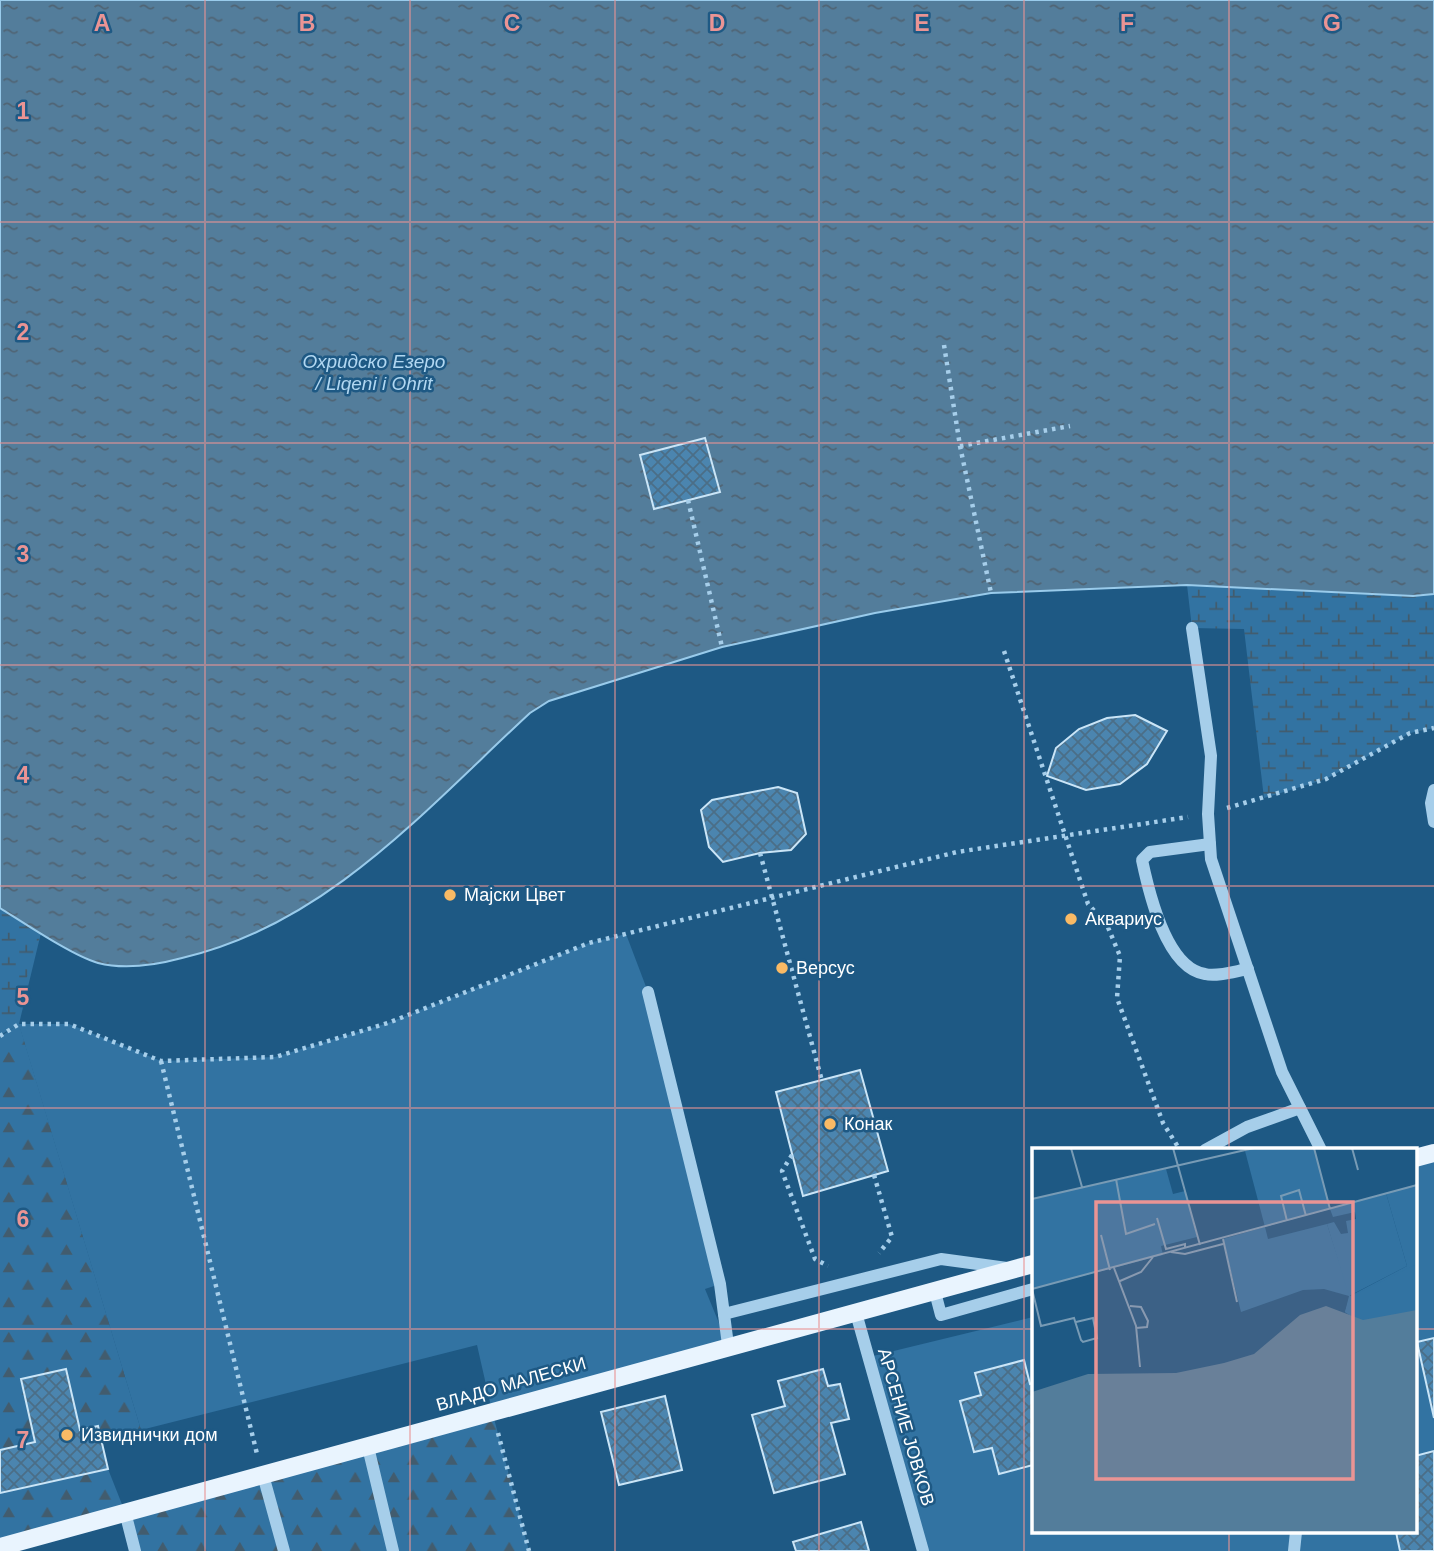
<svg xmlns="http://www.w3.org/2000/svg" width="1434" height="1551" viewBox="0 0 1434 1551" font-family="Arial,sans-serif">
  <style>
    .green { fill: #3273a2 }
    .forest { fill: url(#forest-firs) }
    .wetland { fill: url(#wetland-marsh) }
    .water { fill: url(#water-ripples); stroke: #99cbeb; stroke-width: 2 }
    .building { fill: url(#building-cross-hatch); stroke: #cae5f7; stroke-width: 2 }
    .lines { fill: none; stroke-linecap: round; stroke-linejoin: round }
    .path { stroke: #a6ceea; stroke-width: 4.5; stroke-dasharray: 3.5 5; stroke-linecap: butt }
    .minor { stroke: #a6ceea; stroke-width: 12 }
    .major { stroke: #e9f4fe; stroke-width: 18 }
    .grid { fill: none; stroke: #ea9494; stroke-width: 2; stroke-opacity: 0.55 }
    .poi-dot { fill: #f9ba65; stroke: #1e5984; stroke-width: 2.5 }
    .labels { text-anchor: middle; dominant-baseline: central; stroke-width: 5; stroke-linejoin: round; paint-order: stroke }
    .poi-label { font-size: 18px; fill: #fff; stroke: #1e5984; text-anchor: start }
    .street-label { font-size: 18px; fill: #fff; stroke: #1e5984 }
    .water-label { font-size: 19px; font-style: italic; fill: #b1d7f1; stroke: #1e5984 }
    .inset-road { fill: none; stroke: #789bb5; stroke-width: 2 }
    .view { fill: #ea9494; fill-opacity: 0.15; stroke: #ea9494; stroke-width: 3.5 }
    .inset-edge { fill: none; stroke: #fff; stroke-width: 3.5 }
    .grid-label { font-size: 23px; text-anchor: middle; font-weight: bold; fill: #ea9494; stroke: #1e5984; stroke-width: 5; stroke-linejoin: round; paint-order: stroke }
  </style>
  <defs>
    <pattern id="forest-firs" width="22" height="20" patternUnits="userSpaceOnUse" patternTransform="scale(1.75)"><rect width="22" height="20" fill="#3273a2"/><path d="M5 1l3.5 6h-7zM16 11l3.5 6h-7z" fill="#425c6e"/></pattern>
    <pattern id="wetland-marsh" width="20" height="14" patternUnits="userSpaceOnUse" patternTransform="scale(1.75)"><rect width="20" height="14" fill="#3273a2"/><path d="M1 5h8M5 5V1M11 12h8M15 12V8" fill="none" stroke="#425c6e"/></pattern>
    <pattern id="water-ripples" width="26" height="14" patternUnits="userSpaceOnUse" patternTransform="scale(1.75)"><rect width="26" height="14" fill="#537d9b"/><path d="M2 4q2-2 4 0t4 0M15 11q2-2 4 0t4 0" fill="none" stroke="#506474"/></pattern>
    <pattern id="building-cross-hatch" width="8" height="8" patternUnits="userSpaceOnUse" patternTransform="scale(1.75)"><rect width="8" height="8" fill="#4b85af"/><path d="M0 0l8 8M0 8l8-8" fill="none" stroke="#4b6e87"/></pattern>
  </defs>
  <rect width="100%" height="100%" fill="#1e5984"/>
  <g class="green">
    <polygon points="0,908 41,933 19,1024 69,1024 161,1061 275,1057 388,1023 589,943 626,934 648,992 720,1284 705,1289 728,1345 492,1411 477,1345 141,1430 19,1025 0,1035"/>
    <polygon points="1434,1153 1434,1551 923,1551 869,1357 1033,1317 1033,1532 1415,1532 1415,1158"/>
  </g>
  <g class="forest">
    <polygon points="19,1024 141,1430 101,1440 98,1426 80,1430 66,1369 35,1442 0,1450 0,1037"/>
    <polygon points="492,1411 529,1551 135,1551 125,1513 0,1547 0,1493 108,1469 125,1512"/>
  </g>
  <g class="wetland">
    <polygon points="1434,0 1434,728 1410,733 1326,779 1264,798 1244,629 1192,628 1187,585"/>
    <polygon points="0,908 41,933 13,1021 0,1029"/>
  </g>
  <path class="water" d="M0 0H1434V594L1413 596 1187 585 991 593 875 613 722 647 549 701 530 713C426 809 326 925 182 958 156 965 125 970 98 963 73 956 24 923 0 908Z"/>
  <g class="building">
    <polygon points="705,438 720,492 654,509 640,455"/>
    <polygon points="1135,715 1167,731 1147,764 1120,784 1086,790 1047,776 1056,748 1079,729 1107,718"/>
    <polygon points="778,787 797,793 806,834 791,850 760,853 723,862 709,847 701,810 712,800"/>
    <polygon points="860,1070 888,1171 803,1196 776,1092"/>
    <polygon points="1434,1338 1434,1418 1417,1342"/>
    <polygon points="1024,1360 1030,1384 1033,1383 1033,1465 999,1474 992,1448 974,1452 960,1401 981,1395 975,1373"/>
    <polygon points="66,1369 80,1430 98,1426 108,1469 0,1493 0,1450 35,1442 21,1379"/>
    <polygon points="823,1369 828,1386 840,1384 849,1419 831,1423 845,1474 774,1493 752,1415 785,1406 778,1381"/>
    <polygon points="665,1396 682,1470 619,1485 601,1412"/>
    <polygon points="1434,1451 1434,1551 1400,1551 1396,1532 1415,1532 1415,1456"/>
    <polygon points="861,1522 869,1551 796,1551 793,1542"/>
  </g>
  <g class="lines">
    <g class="path">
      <polyline points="944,345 960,446 991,593"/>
      <polyline points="960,446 1070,426"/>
      <polyline points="688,500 722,647"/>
      <polyline points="1004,651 1088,904 1107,925 1120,956 1117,998 1163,1123 1180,1150"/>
      <polyline points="1227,808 1326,779 1410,733 1434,728"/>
      <polyline points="760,853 822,1081"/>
      <polyline points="0,1036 19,1024 69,1024 161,1061 275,1057 388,1023 589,943 957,852 1188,817"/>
      <polyline points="161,1061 257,1454"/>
      <polyline points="792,1155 782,1171 815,1259 828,1266"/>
      <polyline points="874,1175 892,1237 879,1253"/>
      <polyline points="498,1433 529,1551"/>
    </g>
    <g class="minor">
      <polyline points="1192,628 1211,756 1208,814 1211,859 1282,1072 1321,1150"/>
      <polyline points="1434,790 1431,803 1434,822"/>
      <path d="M1210 844 1150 852 1142 860C1149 893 1166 968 1205 974 1217 977 1236 971 1248 969"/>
      <polyline points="648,992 720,1284 728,1345"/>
      <polyline points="1205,1150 1247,1127 1300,1108"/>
      <polyline points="935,1292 941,1315 1033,1289"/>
      <polyline points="856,1313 923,1551"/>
      <polyline points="724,1314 941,1259 1007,1268"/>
      <polyline points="368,1447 393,1551"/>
      <polyline points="263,1475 284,1551"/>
      <polyline points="125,1512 135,1551"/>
      <polyline points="1294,1551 1296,1532"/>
    </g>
    <g class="major">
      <polyline points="1415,1158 1434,1153"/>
      <polyline points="0,1547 1033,1264"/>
    </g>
  </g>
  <path class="grid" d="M205 0V1551M410 0V1551M615 0V1551M819 0V1551M1024 0V1551M1229 0V1150M0 222H1434M0 443H1434M0 665H1434M0 886H1434M0 1108H1434M0 1329H1033M1415 1329H1434M1229 1532V1551"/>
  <g class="poi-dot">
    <circle cx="450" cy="895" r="7"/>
    <circle cx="1071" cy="919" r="7"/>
    <circle cx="782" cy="968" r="7"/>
    <circle cx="830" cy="1124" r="7"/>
    <circle cx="67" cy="1435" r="7"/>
  </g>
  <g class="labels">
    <g class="poi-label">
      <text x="464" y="895">Мајски Цвет</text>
      <text x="1085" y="919">Аквариус</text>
      <text x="796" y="968">Версус</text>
      <text x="844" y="1124">Конак</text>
      <text x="81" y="1435">Извиднички дом</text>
    </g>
    <g class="street-label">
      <text transform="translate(511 1384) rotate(-16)">ВЛАДО МАЛЕСКИ</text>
      <text transform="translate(906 1427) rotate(74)">АРСЕНИЕ ЈОВКОВ</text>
    </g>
    <g class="water-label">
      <text x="374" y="361">Охридско Езеро<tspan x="374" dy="22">/ Liqeni i Ohrit</tspan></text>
    </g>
  </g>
  <g transform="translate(1032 1148)">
    <rect width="385" height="385" fill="#1e5984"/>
    <path d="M134 21 141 46 153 43 165 89 129 98 131 107 0 141V51ZM385 37V162L321 169 313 164 317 148 292 141 271 142 209 164 191 91 233 79 236 91 295 76 318 148 375 118 354 45Z" fill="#3273a2"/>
    <path d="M222 0H282L298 61 354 45 375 118 317 148 295 76 302 74 309 86 316 85 314 73 324 71 323 64 301 69 298 61 233 79 213 3Z" fill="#3273a2"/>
    <path d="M385 116V268L321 169 313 164 318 149Z" fill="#3273a2"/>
    <path d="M294 158 331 172 385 162V385H0V244L56 226 144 225 192 215 222 206 268 167Z" fill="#537d9b"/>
    <path class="inset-road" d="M39 0 50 39M141 0 168 97M282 0 298 61M320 0 326 22M84 31 94 86 123 76M0 51 222 0M125 70 134 101 153 96V100M255 73 249 48 267 42 274 68M69 87 78 122M191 91 205 154M139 104 153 106 191 96M82 120 104 178 108 219M88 133 109 124 121 109M0 141 9 178 42 170 49 192 51 194 65 190 61 170 44 174M0 141 385 37M98 158 109 159 116 173 115 179 104 180"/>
    <path class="view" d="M64 54H321V331H64Z"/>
    <rect width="385" height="385" class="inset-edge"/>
  </g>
  <g class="grid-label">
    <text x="102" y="31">A</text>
    <text x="307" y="31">B</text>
    <text x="512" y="31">C</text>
    <text x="717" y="31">D</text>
    <text x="922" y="31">E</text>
    <text x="1127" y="31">F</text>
    <text x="1332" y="31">G</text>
    <text x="23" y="119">1</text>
    <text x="23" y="340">2</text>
    <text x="23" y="562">3</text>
    <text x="23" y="783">4</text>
    <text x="23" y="1005">5</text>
    <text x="23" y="1227">6</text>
    <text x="23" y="1448">7</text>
  </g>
</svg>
